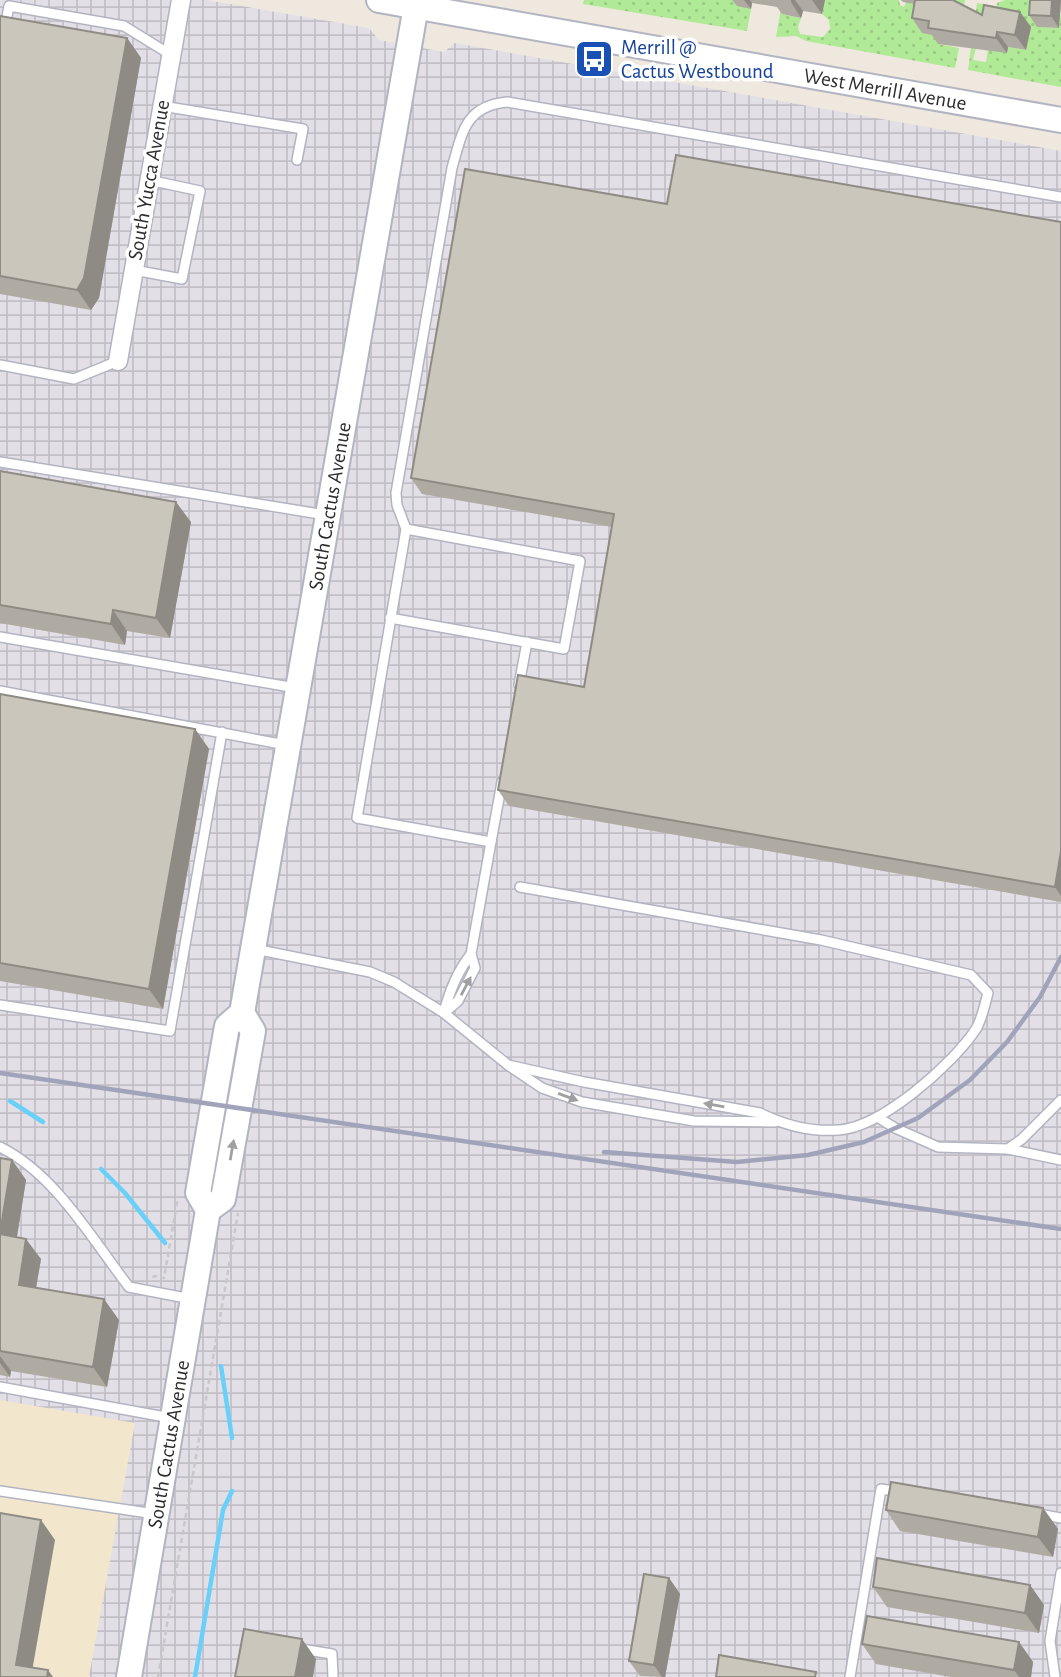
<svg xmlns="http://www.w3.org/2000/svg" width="1061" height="1677" viewBox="0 0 1061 1677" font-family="'Alegreya Sans',sans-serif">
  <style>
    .industrial { fill: url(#industrial-grid) }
    .education { fill: #f2e6cc }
    .grass { fill: url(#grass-dots) }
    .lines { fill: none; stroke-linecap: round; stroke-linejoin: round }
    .stream { stroke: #69d0fa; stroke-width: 4.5 }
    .lane-casing { stroke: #b2b4c1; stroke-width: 12 }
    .street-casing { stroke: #b2b4c1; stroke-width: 21 }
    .secondary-casing { stroke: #b2b4c1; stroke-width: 28 }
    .path { stroke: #c8c8c8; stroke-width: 2.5; stroke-dasharray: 5 3.5; stroke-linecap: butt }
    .lane { stroke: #fff; stroke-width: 9 }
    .street { stroke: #fff; stroke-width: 18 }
    .secondary { stroke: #fff; stroke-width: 24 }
    .rail { stroke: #a0a3b9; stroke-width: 4.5 }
    .wall { fill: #afaaa2 }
    .shaded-wall { fill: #8e8b84 }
    .building { fill: #cbc6bc; stroke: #8e8b84; stroke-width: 2 }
    .oneway { fill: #a0a0a0 }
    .labels { text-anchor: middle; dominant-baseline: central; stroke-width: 7; stroke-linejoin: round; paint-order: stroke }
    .transit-label { font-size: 21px; fill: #164399; stroke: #fff; text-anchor: start }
    .street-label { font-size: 21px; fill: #2d2d2d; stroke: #fff }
  </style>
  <defs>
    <pattern id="industrial-grid" width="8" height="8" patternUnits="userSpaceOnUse" patternTransform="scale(1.75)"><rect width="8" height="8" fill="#e2dfe7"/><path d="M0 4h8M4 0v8" fill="none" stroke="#c2c0c6"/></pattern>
    <pattern id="grass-dots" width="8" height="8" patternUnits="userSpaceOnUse" patternTransform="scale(1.75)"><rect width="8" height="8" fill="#b1ea96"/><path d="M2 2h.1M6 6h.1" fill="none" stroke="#99c982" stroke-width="1.8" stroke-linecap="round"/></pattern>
  </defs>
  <rect width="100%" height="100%" fill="#efe8de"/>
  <polygon class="industrial" points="0,0 206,0 369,28 379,40 444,52 455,43 1061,151 1061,1677 0,1677"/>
  <polygon class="education" points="0,1400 135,1423 89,1677 0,1677"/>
  <g class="grass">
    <polygon points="584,0 737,0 751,9 747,31 583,4"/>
    <polygon points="825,0 899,0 900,5 904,7 906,2 926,7 928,0 965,0 963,14 922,32 940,36 939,44 959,48 955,68 806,41 796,36 776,37 781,8 782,14 801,18 798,27 800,34 823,37 830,29 829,20 822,14"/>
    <polygon points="1005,0 1034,0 1039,27 1059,28 1061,9 1061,87 968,70 977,3 986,5 973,60 986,62 989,44 1007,53 1008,47 1026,50 1030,28 995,18 997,3"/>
  </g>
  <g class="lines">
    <g class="stream">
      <polyline points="10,1101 43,1122"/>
      <polyline points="101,1169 125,1193 165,1243"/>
      <polyline points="221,1366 232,1438"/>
      <polyline points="195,1677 223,1510 232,1491"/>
    </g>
    <defs>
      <g id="lane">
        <polyline points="5,27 9,6 124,26 171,55"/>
        <polyline points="162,106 303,129 297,160"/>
        <polyline points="134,270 182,279 200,191 149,180"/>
        <polyline points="0,365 74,379 118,361"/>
        <polyline points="0,462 326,515"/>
        <polyline points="406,529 357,818 491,842 471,954 475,968 458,1001 444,1013"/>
        <path d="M390 618 564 649 580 561 406 529 397 505 396 493 452 168C462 133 465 106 507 102L1061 197"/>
        <polyline points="0,637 296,688"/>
        <polyline points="519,685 527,642"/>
        <polyline points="0,691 286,745"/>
        <polyline points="491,842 502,782"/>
        <polyline points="254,949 370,972 394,982 444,1013 508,1065 542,1088 582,1102 694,1121 775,1122"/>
        <polyline points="0,1005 170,1031 222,732"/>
        <path d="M444 1012C450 990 457 972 471 954"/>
        <path d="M508 1065 584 1082 760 1113C784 1125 812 1132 839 1130 882 1127 953 1064 976 1029 982 1019 985 1004 988 993L971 975 821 940 520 887"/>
        <polyline points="879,1118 895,1128 938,1147 1008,1149 1022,1139 1061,1100"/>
        <path d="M0 1147C55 1174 92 1239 129 1287L191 1299"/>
        <polyline points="1008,1149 1061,1160"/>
        <polyline points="0,1387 171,1418"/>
        <polyline points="0,1491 155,1514"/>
        <polyline points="1039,1514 1061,1518"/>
        <polyline points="301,1649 332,1654 333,1677"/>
        <polyline points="850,1677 881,1489 900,1492"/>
        <polyline points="1055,1677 1050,1641 1061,1573"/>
      </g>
      <polyline id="street" points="118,361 181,0"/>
      <g id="secondary">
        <path id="s1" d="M379 0 1061 120"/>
        <polyline points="208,1210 223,1199 253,1031 242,1013"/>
        <path id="s2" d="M129 1677 208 1210 198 1193 227 1026 242 1013 417 0"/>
      </g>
    </defs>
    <use href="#lane" class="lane-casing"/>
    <use href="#street" class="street-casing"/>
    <use href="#secondary" class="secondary-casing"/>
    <g class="path">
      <polyline points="153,1278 154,1276 164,1278 178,1197"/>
      <polyline points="158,1677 238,1213"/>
    </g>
    <use href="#lane" class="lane"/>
    <use href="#street" class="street"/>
    <use href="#secondary" class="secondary"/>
    <g class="rail">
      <polyline points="0,1073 1061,1229"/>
      <polyline points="604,1152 737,1162 808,1155 864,1142 918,1118 970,1080 1007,1042 1040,997 1061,957"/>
    </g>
  </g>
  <g class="wall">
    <polygon points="732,0 825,0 822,14 803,11 801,18 782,14 777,7 752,3 751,9 737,6"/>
    <polygon points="901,0 953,0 982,15 1020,12 1031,27 1026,50 1008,47 1007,53 938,44 932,35 922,33 912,18 914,4 903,2"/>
    <polygon points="1061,0 1059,28 1037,27 1029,15"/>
    <polygon points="0,16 127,38 141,58 99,298 91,310 0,294"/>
    <polygon points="667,204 1061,222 1061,902 509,806 498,790 584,687 612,527 422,494 411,478"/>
    <polygon points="0,471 191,522 170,638 127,631 125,645 0,623"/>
    <polygon points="0,694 195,729 209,749 163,1009 0,981"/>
    <polygon points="0,1158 12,1160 26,1180 17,1237 41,1259 36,1288 119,1320 107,1387 11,1371 10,1377 0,1375"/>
    <polygon points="1043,1508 1058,1529 1053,1557 900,1531 886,1510"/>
    <polygon points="669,1578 680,1594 665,1677 640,1676 629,1661"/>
    <polygon points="1030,1585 1044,1605 1039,1633 887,1607 873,1587"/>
    <polygon points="1019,1642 1033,1662 1031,1677 951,1677 876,1664 862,1644"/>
  </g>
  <g class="shaded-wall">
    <polygon points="744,0 750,0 752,3 751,9"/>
    <polygon points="791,0 795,0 803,11 801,18 791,2"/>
    <polygon points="812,0 825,0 822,14"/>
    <polygon points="1052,0 1061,0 1059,28 1051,16"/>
    <polygon points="1020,12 1031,27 1026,50 1015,35"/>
    <polygon points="997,32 1008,47 1007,53 996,38"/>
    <polygon points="127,38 141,58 99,298 91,310 77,290"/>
    <polygon points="176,502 191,522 170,638 156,618"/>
    <polygon points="113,610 127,631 125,645 111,624"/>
    <polygon points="195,729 209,749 163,1009 149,989"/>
    <polygon points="1061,851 1061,896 1055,887"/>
    <polygon points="12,1160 26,1180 14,1255 0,1235"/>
    <polygon points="26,1239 41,1259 33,1305 19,1285"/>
    <polygon points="104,1299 119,1320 107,1387 93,1367"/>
    <polygon points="0,1356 11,1371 10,1377 0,1363"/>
    <polygon points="1043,1508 1058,1529 1053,1557 1038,1537"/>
    <polygon points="41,1520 55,1540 31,1677 16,1665"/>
    <polygon points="669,1578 680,1594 665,1677 662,1677 654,1665"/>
    <polygon points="1030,1585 1044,1605 1039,1633 1025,1613"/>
    <polygon points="302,1639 316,1659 313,1677 295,1677"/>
    <polygon points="1019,1642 1033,1662 1031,1677 1019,1677 1014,1670"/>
    <polygon points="48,1670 53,1677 47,1677"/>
  </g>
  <g class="building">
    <polygon points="915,0 953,0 982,15 984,5 1020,12 1015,35 997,32 996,38 928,28 929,21 912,18"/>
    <polygon points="1030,0 1052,0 1051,16 1029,15"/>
    <polygon points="0,16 127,38 84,278 77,290 0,276"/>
    <polygon points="676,155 1061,222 1061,851 1055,887 498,790 518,675 584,687 614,514 411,478 465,169 667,204"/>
    <polygon points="0,471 176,502 156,618 113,610 111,624 0,605"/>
    <polygon points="0,694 195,729 149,989 0,963"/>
    <polygon points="0,1158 12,1160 0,1233"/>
    <polygon points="0,1234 26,1239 19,1285 104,1299 93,1367 0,1351"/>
    <polygon points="891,1482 1043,1508 1038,1537 886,1510"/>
    <polygon points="0,1513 41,1520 16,1665 48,1670 47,1677 0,1677"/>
    <polygon points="877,1558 1030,1585 1025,1613 873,1587"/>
    <polygon points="644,1574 669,1578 654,1665 629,1661"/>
    <polygon points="867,1616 1019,1642 1014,1670 862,1644"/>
    <polygon points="244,1629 302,1639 295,1677 235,1677"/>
    <polygon points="719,1655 816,1672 815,1677 716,1677"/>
  </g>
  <defs><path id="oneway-solid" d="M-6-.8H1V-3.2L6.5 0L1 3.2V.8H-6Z" transform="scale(1.75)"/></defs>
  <g class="oneway">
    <use href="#oneway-solid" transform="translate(466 986) rotate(-62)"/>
    <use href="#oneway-solid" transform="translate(568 1097) rotate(20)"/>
    <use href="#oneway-solid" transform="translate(714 1105) rotate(-170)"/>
    <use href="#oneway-solid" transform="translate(232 1150) rotate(-80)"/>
  </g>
  <defs>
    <symbol id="bus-square" viewBox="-11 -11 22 22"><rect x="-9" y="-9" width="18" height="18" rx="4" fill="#1a4fb4" stroke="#fff"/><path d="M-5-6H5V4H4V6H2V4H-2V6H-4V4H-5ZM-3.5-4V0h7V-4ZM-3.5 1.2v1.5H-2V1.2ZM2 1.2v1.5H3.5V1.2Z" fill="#fff"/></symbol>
  </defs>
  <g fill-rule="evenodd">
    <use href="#bus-square" x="572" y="37" width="44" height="44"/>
  </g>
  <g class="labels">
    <g class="transit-label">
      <text x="621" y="47">Merrill @<tspan x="621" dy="24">Cactus Westbound</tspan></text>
    </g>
    <g class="street-label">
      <text stroke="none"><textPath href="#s1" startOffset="514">West Merrill Avenue</textPath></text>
      <text transform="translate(149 180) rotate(-80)">South Yucca Avenue</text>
      <text stroke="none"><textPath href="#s2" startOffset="1197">South Cactus Avenue</textPath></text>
      <text stroke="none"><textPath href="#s2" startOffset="236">South Cactus Avenue</textPath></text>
    </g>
  </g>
</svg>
